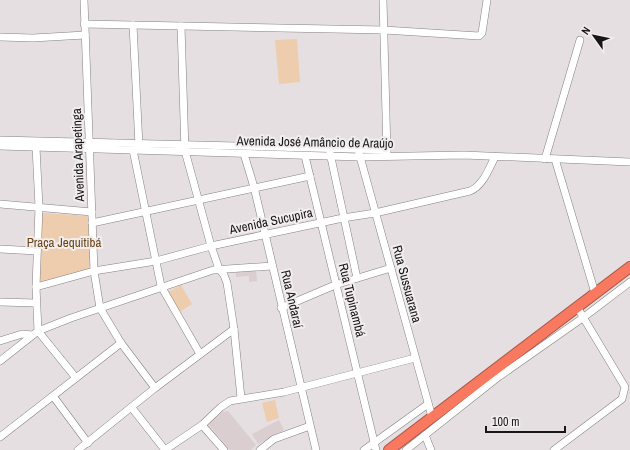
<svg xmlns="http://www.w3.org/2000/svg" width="630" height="450" viewBox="0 0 630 450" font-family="'Archivo Narrow',sans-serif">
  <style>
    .built { fill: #dbced1 }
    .green { fill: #edcdad }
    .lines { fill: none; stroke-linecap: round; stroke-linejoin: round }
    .minor-casing { stroke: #868182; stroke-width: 8 }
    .highway-casing { stroke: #a95646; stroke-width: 12 }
    .minor { stroke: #fff; stroke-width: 7 }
    .highway { stroke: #f87960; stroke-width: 10 }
    .labels { text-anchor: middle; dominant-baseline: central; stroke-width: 4; stroke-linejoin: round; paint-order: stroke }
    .street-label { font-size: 13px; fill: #171515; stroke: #f2edee }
    .park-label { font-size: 13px; fill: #694418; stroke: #f2edee }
  </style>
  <rect width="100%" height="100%" fill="#e5dfe1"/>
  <g class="built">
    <polygon points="256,269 257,281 249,282 249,276 236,277 236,271"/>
    <polygon points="228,411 256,445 251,450 230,450 208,424 223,412"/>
    <polygon points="279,420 284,430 258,444 252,434"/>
  </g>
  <g class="green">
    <polygon points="297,39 300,82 279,84 275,40"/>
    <polygon points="42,213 89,216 91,266 88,269 42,282 39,279"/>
    <polygon points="181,285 192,304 180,312 168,292"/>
    <polygon points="275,400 279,418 267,422 262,403"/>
  </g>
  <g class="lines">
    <defs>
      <g id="minor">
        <polyline points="84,0 94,271 100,308 121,343 155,388"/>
        <polyline points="383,0 387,153"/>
        <polyline points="84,24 384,30 479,36 482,33 487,0"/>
        <polyline points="133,25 139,146"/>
        <polyline points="181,26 185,151 211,246 219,269 224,275 227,283 234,329 241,398"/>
        <polyline points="0,37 33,38 85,35"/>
        <polyline points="0,140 387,150"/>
        <polyline points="0,146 360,157 464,155 630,162"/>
        <polyline points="36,147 39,207 36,287 38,331 76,378"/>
        <polyline points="133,150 161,286 200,354"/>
        <polyline points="330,153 357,278"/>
        <polyline points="359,153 432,417"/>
        <polyline points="244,154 254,187 316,450"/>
        <polyline points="305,156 376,450"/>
        <polyline points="545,159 580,40"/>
        <polyline points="555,159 595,293"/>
        <polyline points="0,204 92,212"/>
        <polyline points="92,223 310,176"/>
        <polyline points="0,249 37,251"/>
        <path d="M36 287 94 271 156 261 211 246 343 218 375 213 470 191C483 186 489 168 495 157"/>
        <polyline points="0,302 36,303"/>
        <polyline points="281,308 335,285 391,268"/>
        <polyline points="0,341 22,334 32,335"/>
        <polyline points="0,361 38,331 71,318 213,270 272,266"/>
        <polyline points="53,396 88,443"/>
        <polyline points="132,408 165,450 202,425 221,407 230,401 284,392 415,358"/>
        <polyline points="202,425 224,450"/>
        <polyline points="425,435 431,450"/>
        <polyline points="0,437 121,343"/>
        <polyline points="78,450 155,388 234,329"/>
        <polyline points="260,450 274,439 310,426"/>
        <polyline points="364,450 428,404"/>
        <polyline points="406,450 497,378 584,317 630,282"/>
        <polyline points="554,450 622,399 625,387 577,307"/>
      </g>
      <polyline id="highway" points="389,450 630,267"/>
    </defs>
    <use href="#minor" class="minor-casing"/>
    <use href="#highway" class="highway-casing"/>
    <use href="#minor" class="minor"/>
    <use href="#highway" class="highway"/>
  </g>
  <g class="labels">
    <g class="street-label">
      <text transform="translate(315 142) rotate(1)">Avenida José Amâncio de Araújo</text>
      <text transform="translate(78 155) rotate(-92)">Avenida Arapetinga</text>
      <text transform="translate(271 221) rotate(-12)">Avenida Sucupira</text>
      <text transform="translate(407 284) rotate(75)">Rua Sussuarana</text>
      <text transform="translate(292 299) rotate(77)">Rua Andaraí</text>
      <text transform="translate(352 300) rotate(76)">Rua Tupinambá</text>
    </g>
    <g class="park-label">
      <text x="64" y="242">Praça Jequitibá</text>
    </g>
  </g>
  <g transform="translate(594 36) rotate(303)" stroke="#f2edee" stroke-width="3" paint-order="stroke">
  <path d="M0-3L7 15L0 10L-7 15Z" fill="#171515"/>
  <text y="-6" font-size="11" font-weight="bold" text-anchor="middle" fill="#171515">N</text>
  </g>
  <path d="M486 426v6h79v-6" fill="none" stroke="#171515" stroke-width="2"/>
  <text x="492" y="426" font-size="12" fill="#171515" stroke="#f2edee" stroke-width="3" paint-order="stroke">100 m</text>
</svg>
